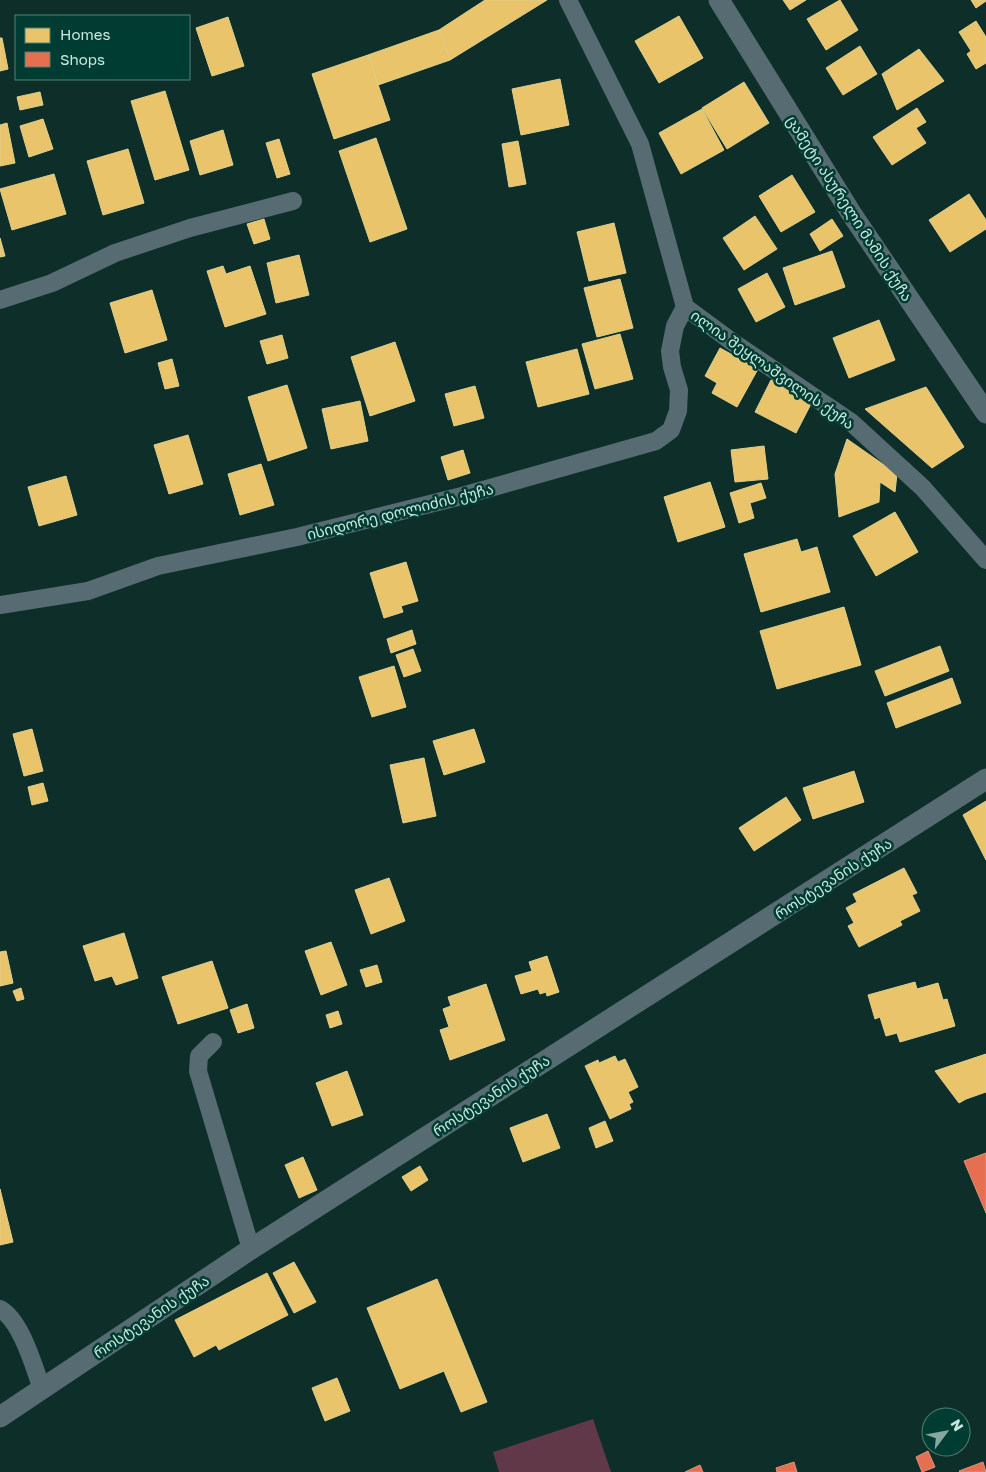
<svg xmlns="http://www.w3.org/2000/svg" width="986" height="1472" viewBox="0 0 986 1472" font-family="'Golos Text','Noto Sans Georgian',sans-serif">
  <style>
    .pitch { fill: #613848 }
    .homes { fill: #e9c46a; stroke: #dfcf8d }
    .shops { fill: #e76f51; stroke: #dd937c }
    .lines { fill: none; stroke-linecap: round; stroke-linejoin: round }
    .minor { stroke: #566b72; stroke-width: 18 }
    .tertiary { stroke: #566b72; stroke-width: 21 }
    .labels { text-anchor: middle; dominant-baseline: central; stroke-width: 5; stroke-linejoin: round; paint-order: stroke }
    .street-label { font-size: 15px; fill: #c7e8df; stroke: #013c32 }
  </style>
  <rect width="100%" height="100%" fill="#0e2f29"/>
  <polygon class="pitch" points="593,1419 611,1472 499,1472 493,1452"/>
  <g class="homes">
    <polygon points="485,0 547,0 450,60 439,30"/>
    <polygon points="783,0 806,0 790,10"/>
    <polygon points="840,0 858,30 826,50 807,19"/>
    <polygon points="971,0 986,0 986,1 976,8"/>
    <polygon points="679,16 703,58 659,83 635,41"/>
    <polygon points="228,17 244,66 212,76 196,28"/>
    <polygon points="976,21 986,37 986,63 976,69 967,54 971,51 959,32"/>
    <polygon points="439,30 450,60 378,85 368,55"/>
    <polygon points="0,38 2,38 8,69 0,71"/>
    <polygon points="860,46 877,74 843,95 826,68"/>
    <polygon points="919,49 944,81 897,110 882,74"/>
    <polygon points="368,55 390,120 334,139 312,74"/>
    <polygon points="560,79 569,125 521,135 512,89"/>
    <polygon points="744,82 769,123 727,149 702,108"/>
    <polygon points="165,91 189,170 155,180 131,101"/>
    <polygon points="40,92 43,105 20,110 17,97"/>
    <polygon points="917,108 926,122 916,128 926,143 892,165 873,137"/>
    <polygon points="702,109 724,150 681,174 659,133"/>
    <polygon points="43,119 53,149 29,157 20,126"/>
    <polygon points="7,123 15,163 0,166 0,125"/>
    <polygon points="223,130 233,165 200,175 190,141"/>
    <polygon points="376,138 407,229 370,242 339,151"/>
    <polygon points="279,139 290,174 277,178 266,143"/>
    <polygon points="518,141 526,184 509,187 502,144"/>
    <polygon points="128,149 144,203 103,215 87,161"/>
    <polygon points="54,174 66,214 12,230 0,189"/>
    <polygon points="792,175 815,212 781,232 759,196"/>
    <polygon points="969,194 986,220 986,229 950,252 929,220"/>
    <polygon points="755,216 777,249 744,270 723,238"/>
    <polygon points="264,219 270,239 254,244 247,224"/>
    <polygon points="832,219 843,236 820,251 810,234"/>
    <polygon points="614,223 626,273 589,281 577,232"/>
    <polygon points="0,238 5,256 0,257"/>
    <polygon points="832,251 845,287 795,305 783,268"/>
    <polygon points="299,255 309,295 276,303 267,263"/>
    <polygon points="223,266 226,274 250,266 266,314 225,327 207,271"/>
    <polygon points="767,273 785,307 756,322 738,289"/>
    <polygon points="620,279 633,328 597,337 584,288"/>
    <polygon points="152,290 167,340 125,353 110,303"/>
    <polygon points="879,320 895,360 849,378 833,338"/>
    <polygon points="620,334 633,379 595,389 582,344"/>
    <polygon points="282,335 288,358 267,364 260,341"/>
    <polygon points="395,342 415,401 370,416 351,357"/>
    <polygon points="720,348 758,369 737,407 712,393 717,383 705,376"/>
    <polygon points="577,349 589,394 538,407 526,362"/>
    <polygon points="172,359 179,386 165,389 158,363"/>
    <polygon points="771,380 812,402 796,433 755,412"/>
    <polygon points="287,385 307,448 268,461 248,397"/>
    <polygon points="475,386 484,418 454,426 445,394"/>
    <polygon points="926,387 964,447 932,468 865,409"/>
    <polygon points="360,401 368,441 331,449 322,409"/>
    <polygon points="188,435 203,484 169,494 154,445"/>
    <polygon points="847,439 897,474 895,492 880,482 879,502 839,517 835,474"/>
    <polygon points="764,446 768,479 735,482 731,450"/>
    <polygon points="463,450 470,473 448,480 441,457"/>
    <polygon points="261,464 274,505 240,515 228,474"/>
    <polygon points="66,476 77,515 39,526 28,487"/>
    <polygon points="710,482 725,527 678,542 664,497"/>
    <polygon points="761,483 766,498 750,503 754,518 739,523 730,493"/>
    <polygon points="895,512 918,552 876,576 853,536"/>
    <polygon points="797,539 801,552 817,547 830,592 761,612 744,554"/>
    <polygon points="406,562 418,601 401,606 403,612 384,618 370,573"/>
    <polygon points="844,607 861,665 777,689 760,631"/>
    <polygon points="412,630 416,644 391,653 387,639"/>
    <polygon points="940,646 949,671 885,696 875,671"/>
    <polygon points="413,649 421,671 404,677 396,655"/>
    <polygon points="394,666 406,707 372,717 359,677"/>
    <polygon points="952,678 961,703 896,728 887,703"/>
    <polygon points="32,729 43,771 24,776 13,734"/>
    <polygon points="474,729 485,762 444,775 433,741"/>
    <polygon points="424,758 436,816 403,823 390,765"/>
    <polygon points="854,771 864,802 813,819 803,788"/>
    <polygon points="43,783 48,801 32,805 28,787"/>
    <polygon points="786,797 801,820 754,851 739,828"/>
    <polygon points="986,801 986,860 963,815"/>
    <polygon points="904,868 917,893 912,895 920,911 900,921 902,925 859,947 848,926 854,923 846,908 857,902 853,894"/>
    <polygon points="389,878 405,921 371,934 355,890"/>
    <polygon points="124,933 138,978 116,985 112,976 95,981 83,946"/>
    <polygon points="331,942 347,985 321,995 305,951"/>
    <polygon points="6,951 13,983 0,986 0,952"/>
    <polygon points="547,956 559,992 547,996 546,992 540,994 538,989 521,994 515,976 532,971 529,962"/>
    <polygon points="212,961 228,1008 178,1024 162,977"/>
    <polygon points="377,965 382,982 366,987 360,970"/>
    <polygon points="915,982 917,989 938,983 943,1000 947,999 955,1026 900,1042 897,1033 886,1036 880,1017 875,1019 868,995"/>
    <polygon points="486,984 505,1040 450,1060 440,1030 449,1027 443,1009 451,1006 448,997"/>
    <polygon points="21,988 24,999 17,1001 13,991"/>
    <polygon points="247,1004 254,1028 238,1033 230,1010"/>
    <polygon points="338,1011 342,1024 330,1028 326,1015"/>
    <polygon points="986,1054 986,1092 966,1099 959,1103 935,1071"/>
    <polygon points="615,1056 618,1062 625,1059 638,1087 628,1092 633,1102 629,1104 631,1109 610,1119 585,1066 598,1060 599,1063"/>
    <polygon points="347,1071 363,1115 332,1126 316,1083"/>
    <polygon points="547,1114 560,1148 523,1162 510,1128"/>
    <polygon points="605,1121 613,1141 596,1148 589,1128"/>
    <polygon points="303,1157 317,1190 299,1198 285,1165"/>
    <polygon points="420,1166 428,1180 411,1191 402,1177"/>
    <polygon points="0,1189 13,1242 0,1245"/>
    <polygon points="294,1262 316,1302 294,1313 273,1273"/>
    <polygon points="267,1273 288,1315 219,1350 216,1345 194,1357 175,1320"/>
    <polygon points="437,1279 487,1402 461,1412 444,1371 400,1389 367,1308"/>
    <polygon points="337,1378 350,1411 325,1421 312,1388"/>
  </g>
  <g class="shops">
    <polygon points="986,1153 986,1213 964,1161"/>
    <polygon points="928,1451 935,1467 922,1472 916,1457"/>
    <polygon points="794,1462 797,1472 777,1472 776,1468"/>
    <polygon points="983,1462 986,1472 960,1472 959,1471"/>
    <polygon points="700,1465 703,1472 685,1472"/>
  </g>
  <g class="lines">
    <g class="minor">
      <polyline points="568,0 640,144 685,307 731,341 851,422 923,488 986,560"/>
      <polyline points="0,300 52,283 115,253 190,228 293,201"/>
      <polyline points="0,605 88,591 158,566 297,537 462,496 656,441 671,430 678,411 679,390 672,367 670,351 675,326 685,307"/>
      <polyline points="213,1042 199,1056 198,1071 251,1249"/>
      <path d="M0 1309C21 1320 34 1367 42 1389"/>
    </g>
    <g class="tertiary">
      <polyline points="719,0 851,213 986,413"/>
      <polyline points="0,1417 251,1249 986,779"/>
    </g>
  </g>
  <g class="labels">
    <g class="street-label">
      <text transform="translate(850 208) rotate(57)">ცამეტი ასურელი მამის ქუჩა</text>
      <text transform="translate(773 369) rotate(35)">ილია შეყლაშვილის ქუჩა</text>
      <text transform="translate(400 511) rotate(-14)">ისიდორე დოლიძის ქუჩა</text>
      <text transform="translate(833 878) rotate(-33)">როსტევანის ქუჩა</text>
      <text transform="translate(491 1095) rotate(-33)">როსტევანის ქუჩა</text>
      <text transform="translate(151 1316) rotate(-34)">როსტევანის ქუჩა</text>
    </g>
  </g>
  <rect x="15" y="15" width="175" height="65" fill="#013c32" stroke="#508177"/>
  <rect x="25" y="28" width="25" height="15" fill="#e9c46a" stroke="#508177"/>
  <text x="60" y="40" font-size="15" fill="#c7e8df">Homes</text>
  <rect x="25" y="52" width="25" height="15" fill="#e76f51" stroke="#508177"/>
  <text x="60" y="65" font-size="15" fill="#c7e8df">Shops</text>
  <g transform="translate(946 1432) rotate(58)"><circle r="24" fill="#013c32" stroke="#508177"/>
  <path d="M0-4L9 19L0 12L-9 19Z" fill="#86a79f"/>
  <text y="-8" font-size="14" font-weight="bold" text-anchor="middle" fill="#c7e8df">N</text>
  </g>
</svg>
